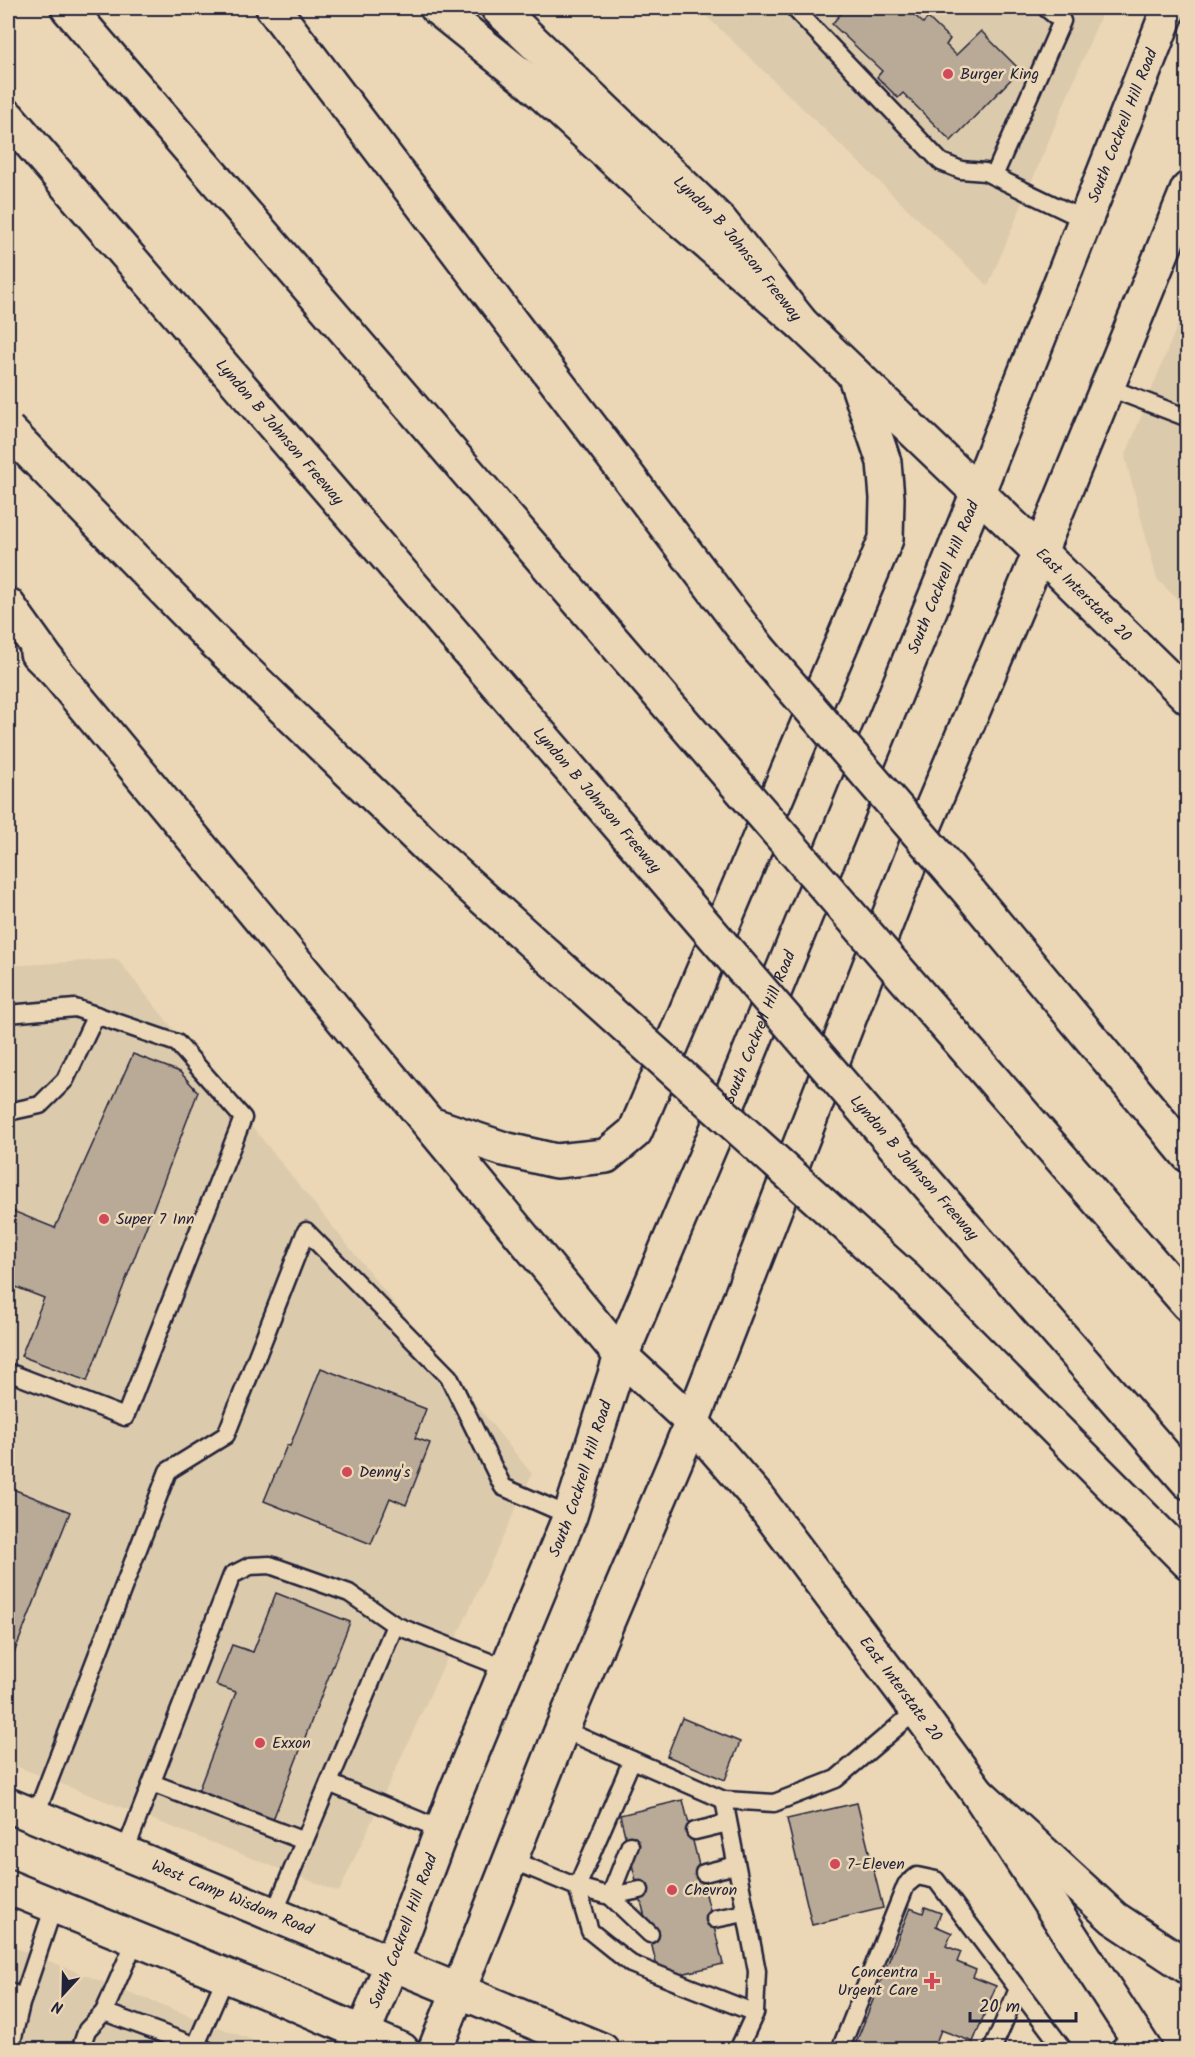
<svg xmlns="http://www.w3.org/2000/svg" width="1195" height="2057" viewBox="0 0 1195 2057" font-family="Kalam,sans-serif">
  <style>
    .built { fill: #dccaac }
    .building { fill: #b9aa97; stroke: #22223b; stroke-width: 1.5 }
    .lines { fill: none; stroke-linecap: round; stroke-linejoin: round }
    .service-casing { stroke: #22223b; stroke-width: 21 }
    .secondary-casing { stroke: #22223b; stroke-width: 38 }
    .motorway-casing { stroke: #22223b; stroke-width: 38 }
    .service { stroke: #ebd7b5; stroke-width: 16 }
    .secondary { stroke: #ebd7b5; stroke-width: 33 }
    .motorway { stroke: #ebd7b5; stroke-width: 33 }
    .motorway-bridge-casing { stroke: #22223b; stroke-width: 38; stroke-linecap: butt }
    .motorway-bridge { stroke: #ebd7b5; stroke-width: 33 }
    .poi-dot { fill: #d1495b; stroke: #ebd7b5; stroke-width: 2 }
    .labels { text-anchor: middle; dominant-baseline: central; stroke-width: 5; stroke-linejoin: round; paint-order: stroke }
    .poi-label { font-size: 16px; fill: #22223b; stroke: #ebd7b5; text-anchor: start }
    .street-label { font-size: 16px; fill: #22223b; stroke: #ebd7b5 }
  </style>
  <rect width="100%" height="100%" fill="#ebd7b5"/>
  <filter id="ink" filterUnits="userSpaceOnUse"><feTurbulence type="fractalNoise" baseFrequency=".0167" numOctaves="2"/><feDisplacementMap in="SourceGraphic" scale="12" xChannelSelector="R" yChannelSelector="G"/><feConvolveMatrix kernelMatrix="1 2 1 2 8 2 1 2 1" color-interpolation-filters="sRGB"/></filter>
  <g filter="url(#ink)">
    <g class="built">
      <polygon points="698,8 1104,8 988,286"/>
      <polygon points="1187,301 1187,609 1157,579 1125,457"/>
      <polygon points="117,959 532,1474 339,1892 8,1763 8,966"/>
      <polygon points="8,1945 275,2049 8,2049"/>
    </g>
    <g class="building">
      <polygon points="840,8 911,8 909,10 923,23 928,18 950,39 946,45 956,55 981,31 1020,70 951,141 903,93 898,98 877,77 882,71 832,24 843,11"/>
      <polygon points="133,1054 180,1072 198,1092 87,1381 21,1356 44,1298 8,1284 8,1209 55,1228"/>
      <polygon points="321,1368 426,1409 415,1438 430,1443 406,1505 390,1498 371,1544 264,1501 287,1445 290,1446"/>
      <polygon points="8,1487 70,1512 12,1658 8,1657"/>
      <polygon points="276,1593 350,1622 272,1822 197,1794 236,1692 216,1685 232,1645 253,1652"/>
      <polygon points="682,1718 740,1742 725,1780 667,1756"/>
      <polygon points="683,1800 723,1964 660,1979 620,1815"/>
      <polygon points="857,1803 883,1908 812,1925 787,1819"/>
      <polygon points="925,1907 941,1913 936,1926 952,1933 946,1946 961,1952 957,1962 976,1970 973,1977 996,1986 973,2042 941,2030 933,2050 853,2050 910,1908 923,1913"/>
    </g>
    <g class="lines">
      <defs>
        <g id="service">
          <polyline points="794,8 941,162 961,170 985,172 1085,220"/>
          <polyline points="994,176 1062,21 1046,8"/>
          <polyline points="1107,387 1188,418"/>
          <polyline points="8,1014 75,1008 177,1043 243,1118 125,1417 8,1372"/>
          <polyline points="8,1112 40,1105 65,1080 96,1015"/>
          <polyline points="562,1729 724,1800 774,1803 836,1779 917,1710"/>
          <polyline points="632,1760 577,1887 610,1896 640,1890"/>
          <polyline points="152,1783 304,1841"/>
          <polyline points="329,1783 442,1830"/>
          <polyline points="724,1800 757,1971 755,2013 738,2050"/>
          <polyline points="35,1817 168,1471 226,1435 306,1231 449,1377 503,1487 570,1516"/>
          <polyline points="695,1831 728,1823"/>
          <polyline points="124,1854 232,1575 250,1566 270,1565 349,1593 395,1625 507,1669"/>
          <polyline points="509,1859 577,1887 590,1931 631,1964 755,2013"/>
          <polyline points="704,1873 736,1865"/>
          <polyline points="610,1896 650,1934"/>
          <polyline points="610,1896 630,1845"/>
          <polyline points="273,1916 395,1625"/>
          <polyline points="715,1919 745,1913"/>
          <polyline points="8,1991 23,1998"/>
          <polyline points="104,2012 136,1939"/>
          <polyline points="196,2045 226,1976"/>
          <polyline points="10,2050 21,2004 54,1906"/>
          <polyline points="80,2050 87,2030 104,2012 207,2050"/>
          <polyline points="840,2050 906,1885 917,1876 936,1880 1018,1989"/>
          <polyline points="992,2050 1018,1989 1064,2050"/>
          <polyline points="1117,2050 1134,2033"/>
        </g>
        <g id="secondary">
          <path id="s1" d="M498 8 721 222 802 324 1040 552 1188 697"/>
          <path id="s2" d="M37 653 56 672 621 1356 692 1422 757 1497 917 1710 978 1793 1145 2050"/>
          <polyline points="430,1124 504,1149 556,1161 606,1156 635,1132 886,539 887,498 884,462 854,374"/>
          <path id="s3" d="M8 1805 602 2050"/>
          <polyline points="8,1887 293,2003 402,2050"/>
          <path id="s4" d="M356 2050 392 1963 455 1794 570 1516 621 1356 744 1066 978 492 1169 8"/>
          <polyline points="435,2050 562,1729 692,1422 919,839 1040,552 1188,189"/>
        </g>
        <g id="motorway">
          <polyline points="68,8 732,779"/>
          <polyline points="273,8 759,649"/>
          <polyline points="437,8 533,85 670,211 802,324"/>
          <path id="s5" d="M8 117 684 901"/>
          <polyline points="8,605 56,672"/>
          <polyline points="970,893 1188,1155"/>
          <polyline points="956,1037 1188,1304"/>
          <polyline points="907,1160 1188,1482"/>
          <polyline points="905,1278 1188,1562"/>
          <polyline points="978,1793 1114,1918 1188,1967"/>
        </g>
      </defs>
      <use href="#service" class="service-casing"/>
      <use href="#secondary" class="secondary-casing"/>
      <use href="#motorway" class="motorway-casing"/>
      <use href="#service" class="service"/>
      <use href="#secondary" class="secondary"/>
      <use href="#motorway" class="motorway"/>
      <defs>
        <g id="motorway-bridge">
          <polyline points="8,430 213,640 440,859 905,1278"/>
          <polyline points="759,649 970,893"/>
          <polyline points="732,779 956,1037"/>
          <polyline points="684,901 907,1160"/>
        </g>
      </defs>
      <use href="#motorway-bridge" class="motorway-bridge-casing"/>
      <use href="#motorway-bridge" class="motorway-bridge"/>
    </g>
  </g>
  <g class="poi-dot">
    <circle cx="948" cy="74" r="6"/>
    <circle cx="104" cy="1219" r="6"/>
    <circle cx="347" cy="1472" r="6"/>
    <circle cx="260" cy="1743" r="6"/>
    <circle cx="835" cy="1864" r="6"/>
    <circle cx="672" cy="1890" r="6"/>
    <path d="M929 1972h6v6h6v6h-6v6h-6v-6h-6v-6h6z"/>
  </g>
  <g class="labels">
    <g class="poi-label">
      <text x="960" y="74">Burger King</text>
      <text x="116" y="1219">Super 7 Inn</text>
      <text x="359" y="1472">Denny's</text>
      <text x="272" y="1743">Exxon</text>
      <text x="847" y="1864">7-Eleven</text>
      <text x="684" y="1890">Chevron</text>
      <text x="918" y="1972" text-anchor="end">Concentra<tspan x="918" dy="18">Urgent Care</tspan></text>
    </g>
    <g class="street-label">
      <text stroke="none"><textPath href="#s4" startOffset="2072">South Cockrell Hill Road</textPath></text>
      <text stroke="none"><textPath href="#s1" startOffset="340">Lyndon B Johnson Freeway</textPath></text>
      <text stroke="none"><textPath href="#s5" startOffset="416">Lyndon B Johnson Freeway</textPath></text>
      <text stroke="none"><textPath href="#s4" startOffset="1586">South Cockrell Hill Road</textPath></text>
      <text stroke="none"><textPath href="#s1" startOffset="830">East Interstate 20</textPath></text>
      <text stroke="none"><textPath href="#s5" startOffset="902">Lyndon B Johnson Freeway</textPath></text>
      <text stroke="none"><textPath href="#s4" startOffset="1100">South Cockrell Hill Road</textPath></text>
      <text transform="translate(914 1168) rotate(49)">Lyndon B Johnson Freeway</text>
      <text stroke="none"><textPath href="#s4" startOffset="614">South Cockrell Hill Road</textPath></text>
      <text stroke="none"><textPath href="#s2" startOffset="1350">East Interstate 20</textPath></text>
      <text stroke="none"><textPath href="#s3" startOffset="243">West Camp Wisdom Road</textPath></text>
      <text stroke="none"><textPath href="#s4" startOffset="128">South Cockrell Hill Road</textPath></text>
    </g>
  </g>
  <rect width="1195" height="2057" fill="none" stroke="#ebd7b5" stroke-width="30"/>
  <rect x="15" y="15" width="1165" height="2027" fill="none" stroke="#22223b" stroke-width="2" filter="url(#ink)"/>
  <g transform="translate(63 1994) rotate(202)" stroke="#ebd7b5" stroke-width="4.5" paint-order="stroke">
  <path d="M0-4.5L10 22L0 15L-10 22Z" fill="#22223b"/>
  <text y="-9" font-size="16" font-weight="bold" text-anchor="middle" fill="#22223b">N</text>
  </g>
  <path d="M970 2012v9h106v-9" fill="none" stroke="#22223b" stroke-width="3"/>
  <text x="979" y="2012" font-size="18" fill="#22223b" stroke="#ebd7b5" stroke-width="4.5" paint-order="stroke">20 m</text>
</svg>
